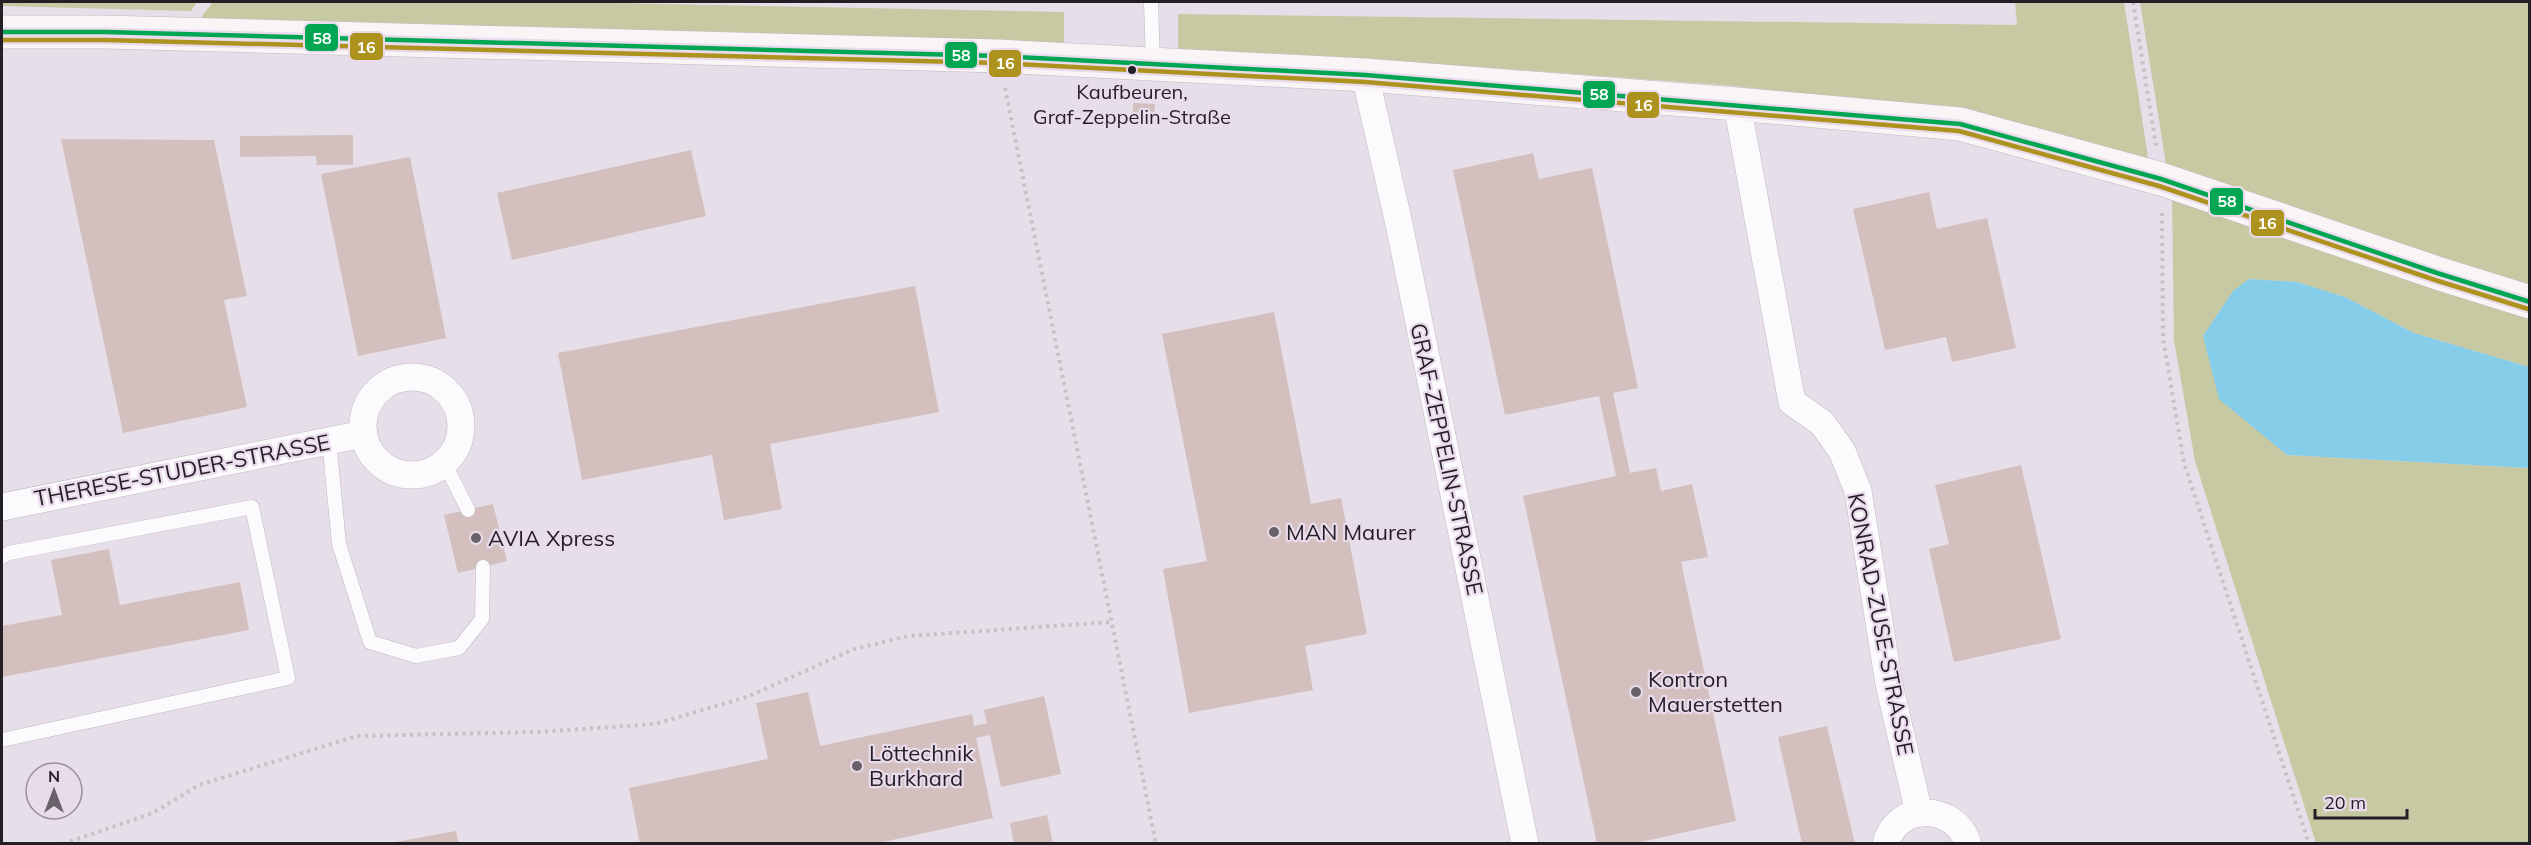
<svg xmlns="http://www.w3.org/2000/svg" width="2531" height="845" viewBox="0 0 2531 845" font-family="Mulish,sans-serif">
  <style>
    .green { fill: #c7c9a3 }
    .water { fill: #86cde9 }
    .building { fill: #d3bfbe }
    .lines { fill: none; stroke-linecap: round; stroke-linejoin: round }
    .lane-casing { stroke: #c0b9c0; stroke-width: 15 }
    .street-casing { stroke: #c0b9c0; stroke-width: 28 }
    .secondary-casing { stroke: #c0b9c0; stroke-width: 34 }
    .path { stroke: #c4c2c5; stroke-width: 4; stroke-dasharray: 3 4.5; stroke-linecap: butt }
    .lane { stroke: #fbfafc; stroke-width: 14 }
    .street { stroke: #fbfafc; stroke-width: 27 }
    .secondary { stroke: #f9f4f6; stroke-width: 33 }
    .bus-1-casing { stroke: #e9daec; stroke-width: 9 }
    .bus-2-casing { stroke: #e9daec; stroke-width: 9 }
    .bus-1 { stroke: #00a651; stroke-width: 4.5 }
    .bus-2 { stroke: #ad921e; stroke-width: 4.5 }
    .bus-dot { fill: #241e25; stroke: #e9daec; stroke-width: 2 }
    .poi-dot { fill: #686169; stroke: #e9daec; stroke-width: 2 }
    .labels { text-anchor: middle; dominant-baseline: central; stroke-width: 4.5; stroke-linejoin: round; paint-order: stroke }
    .bus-label { font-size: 20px; fill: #241e25; stroke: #e9daec }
    .street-label { font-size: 22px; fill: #241e25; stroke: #e9daec }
    .poi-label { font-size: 22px; fill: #241e25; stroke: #e9daec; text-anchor: start }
    .line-badge { stroke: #e9daec; stroke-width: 2 }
    .badge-label { font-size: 16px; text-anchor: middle; font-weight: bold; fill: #fff }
  </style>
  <rect width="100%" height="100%" fill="#e6dee8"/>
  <g class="green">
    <polygon points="2,2 197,2 191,11 2,6"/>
    <polygon points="213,2 562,2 1064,12 1064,43 202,26 202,16"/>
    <polygon points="2015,2 2124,2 2149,164 1958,113 1734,86 1358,58 1178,49 1178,14 2017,25"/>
    <polygon points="2140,2 2529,2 2529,292 2167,170"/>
    <polygon points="2172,195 2529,311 2529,367 2414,333 2345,297 2297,282 2248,279 2287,455 2529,468 2529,843 2316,843 2195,461 2174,340"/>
  </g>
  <polygon class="water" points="2249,279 2297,282 2345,297 2414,333 2529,367 2529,468 2287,455 2219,399 2203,336 2233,291"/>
  <g class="building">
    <polygon points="1133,103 1155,104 1154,113 1133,112"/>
    <polygon points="353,135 353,165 317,165 316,156 240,157 240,136"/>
    <polygon points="61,139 214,140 247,296 224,300 247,407 123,433"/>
    <polygon points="691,150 706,216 512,260 497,193"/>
    <polygon points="1533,153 1539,179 1592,168 1638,388 1613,393 1630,473 1656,468 1661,491 1692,484 1708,557 1681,562 1736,821 1631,844 1597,844 1523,496 1616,476 1599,396 1505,415 1453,170"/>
    <polygon points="410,157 446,338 358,356 321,174"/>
    <polygon points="1929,192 1937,229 1987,218 2016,348 1952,362 1946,337 1885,350 1853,209"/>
    <polygon points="915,286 939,412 770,444 782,509 724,520 712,455 582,480 558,353"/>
    <polygon points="1274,312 1311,504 1341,498 1367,634 1305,646 1313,690 1189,713 1163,569 1207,561 1162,334"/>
    <polygon points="2021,465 2061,639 1954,662 1929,549 1949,544 1935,485"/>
    <polygon points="493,504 507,561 458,573 444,515"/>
    <polygon points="109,549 120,605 240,582 249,630 2,677 2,626 62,615 51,560"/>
    <polygon points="808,692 820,746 972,714 974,726 987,723 984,710 1044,696 1061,774 1001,787 990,735 976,738 993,818 874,844 640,844 629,788 768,759 756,703"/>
    <polygon points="1827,726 1855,844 1802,844 1778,737"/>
    <polygon points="1047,815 1053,844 1014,844 1010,823"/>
    <polygon points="456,831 459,844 396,844 396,842"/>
  </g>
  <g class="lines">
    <defs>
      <g id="lane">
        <polyline points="1151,2 1153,64"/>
        <polyline points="329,440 339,544 370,642 416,656 459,648 482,619 483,567"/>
        <polyline points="444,462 468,510"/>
        <polyline points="2,557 9,553 252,507 288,678 2,740"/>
      </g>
      <g id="street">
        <polyline points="1365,75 1399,224 1525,844"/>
        <polyline points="1737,104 1792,402 1822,423 1842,451 1858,491 1889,684 1919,813"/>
        <circle cx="412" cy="426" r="49"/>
        <polyline points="2,507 363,434"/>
        <path d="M1886 844C1896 801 1957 804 1968 844"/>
      </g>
      <polyline id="secondary" points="2,32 105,32 998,56 1365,75 1737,104 1960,124 2161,179 2437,273 2530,302"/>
    </defs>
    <use href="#lane" class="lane-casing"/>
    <use href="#street" class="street-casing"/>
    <use href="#secondary" class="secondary-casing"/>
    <g class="path">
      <polyline points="2133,2 2156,146"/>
      <polyline points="1005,88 1156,844"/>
      <polyline points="2162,213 2163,338 2184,463 2309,844"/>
      <polyline points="63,844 153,813 199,785 357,736 538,732 655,724 747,697 854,649 909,636 1111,622"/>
    </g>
    <use href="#lane" class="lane"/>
    <use href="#street" class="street"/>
    <use href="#secondary" class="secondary"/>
    <defs>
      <polyline id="bus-1" points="2,32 105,32 998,56 1365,75 1960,124 2161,179 2437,273 2530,302"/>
      <polyline id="bus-2" points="2,40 105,40 998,63 1365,82 1959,131 2159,186 2435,280 2528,309"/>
    </defs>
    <use href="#bus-1" class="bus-1-casing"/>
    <use href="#bus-2" class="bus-2-casing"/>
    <use href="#bus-1" class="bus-1"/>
    <use href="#bus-2" class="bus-2"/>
  </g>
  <circle class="bus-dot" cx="1132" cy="70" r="5"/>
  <g class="poi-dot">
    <circle cx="1274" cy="532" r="6"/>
    <circle cx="476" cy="538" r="6"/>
    <circle cx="1636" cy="692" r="6"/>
    <circle cx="857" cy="766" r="6"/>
  </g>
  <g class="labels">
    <g class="bus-label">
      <text x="1132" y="91">Kaufbeuren,<tspan x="1132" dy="25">Graf-Zeppelin-Straße</tspan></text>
    </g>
    <g class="street-label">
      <text transform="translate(1447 459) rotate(78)">GRAF-ZEPPELIN-STRASSE</text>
      <text transform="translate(182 470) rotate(-11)">THERESE-STUDER-STRASSE</text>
      <text transform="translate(1881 624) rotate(79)">KONRAD-ZUSE-STRASSE</text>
    </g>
    <g class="poi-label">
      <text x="1286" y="532">MAN Maurer</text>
      <text x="488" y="538">AVIA Xpress</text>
      <text x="1648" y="679">Kontron<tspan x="1648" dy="25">Mauerstetten</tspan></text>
      <text x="869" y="753">Löttechnik<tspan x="869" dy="25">Burkhard</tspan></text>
    </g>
  </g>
  <g class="line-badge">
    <rect x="304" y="23" width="35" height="29" rx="6" fill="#00a651"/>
    <rect x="349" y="32" width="35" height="29" rx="6" fill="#ad921e"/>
    <rect x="944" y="41" width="34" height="28" rx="6" fill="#00a651"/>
    <rect x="988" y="49" width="34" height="29" rx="6" fill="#ad921e"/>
    <rect x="1582" y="80" width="34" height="29" rx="6" fill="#00a651"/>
    <rect x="1626" y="91" width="34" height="28" rx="6" fill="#ad921e"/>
    <rect x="2209" y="187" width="35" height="29" rx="6" fill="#00a651"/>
    <rect x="2250" y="209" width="35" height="28" rx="6" fill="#ad921e"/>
  </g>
  <g class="badge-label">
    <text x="322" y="44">58</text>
    <text x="366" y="53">16</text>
    <text x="961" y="61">58</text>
    <text x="1005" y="69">16</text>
    <text x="1599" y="100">58</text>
    <text x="1643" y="111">16</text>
    <text x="2227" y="207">58</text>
    <text x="2267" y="229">16</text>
  </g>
  <rect width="2531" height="845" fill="none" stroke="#241e25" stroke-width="6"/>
  <g transform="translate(54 791)"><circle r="28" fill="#e9daec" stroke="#9a8f9c" stroke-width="1.5"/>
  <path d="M0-4.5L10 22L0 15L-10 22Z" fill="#686169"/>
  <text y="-9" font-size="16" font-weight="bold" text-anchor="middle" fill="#241e25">N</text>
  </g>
  <path d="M2315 809v9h92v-9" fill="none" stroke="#241e25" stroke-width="3"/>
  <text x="2324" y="809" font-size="18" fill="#241e25" stroke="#e9daec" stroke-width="4.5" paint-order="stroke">20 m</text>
</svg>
